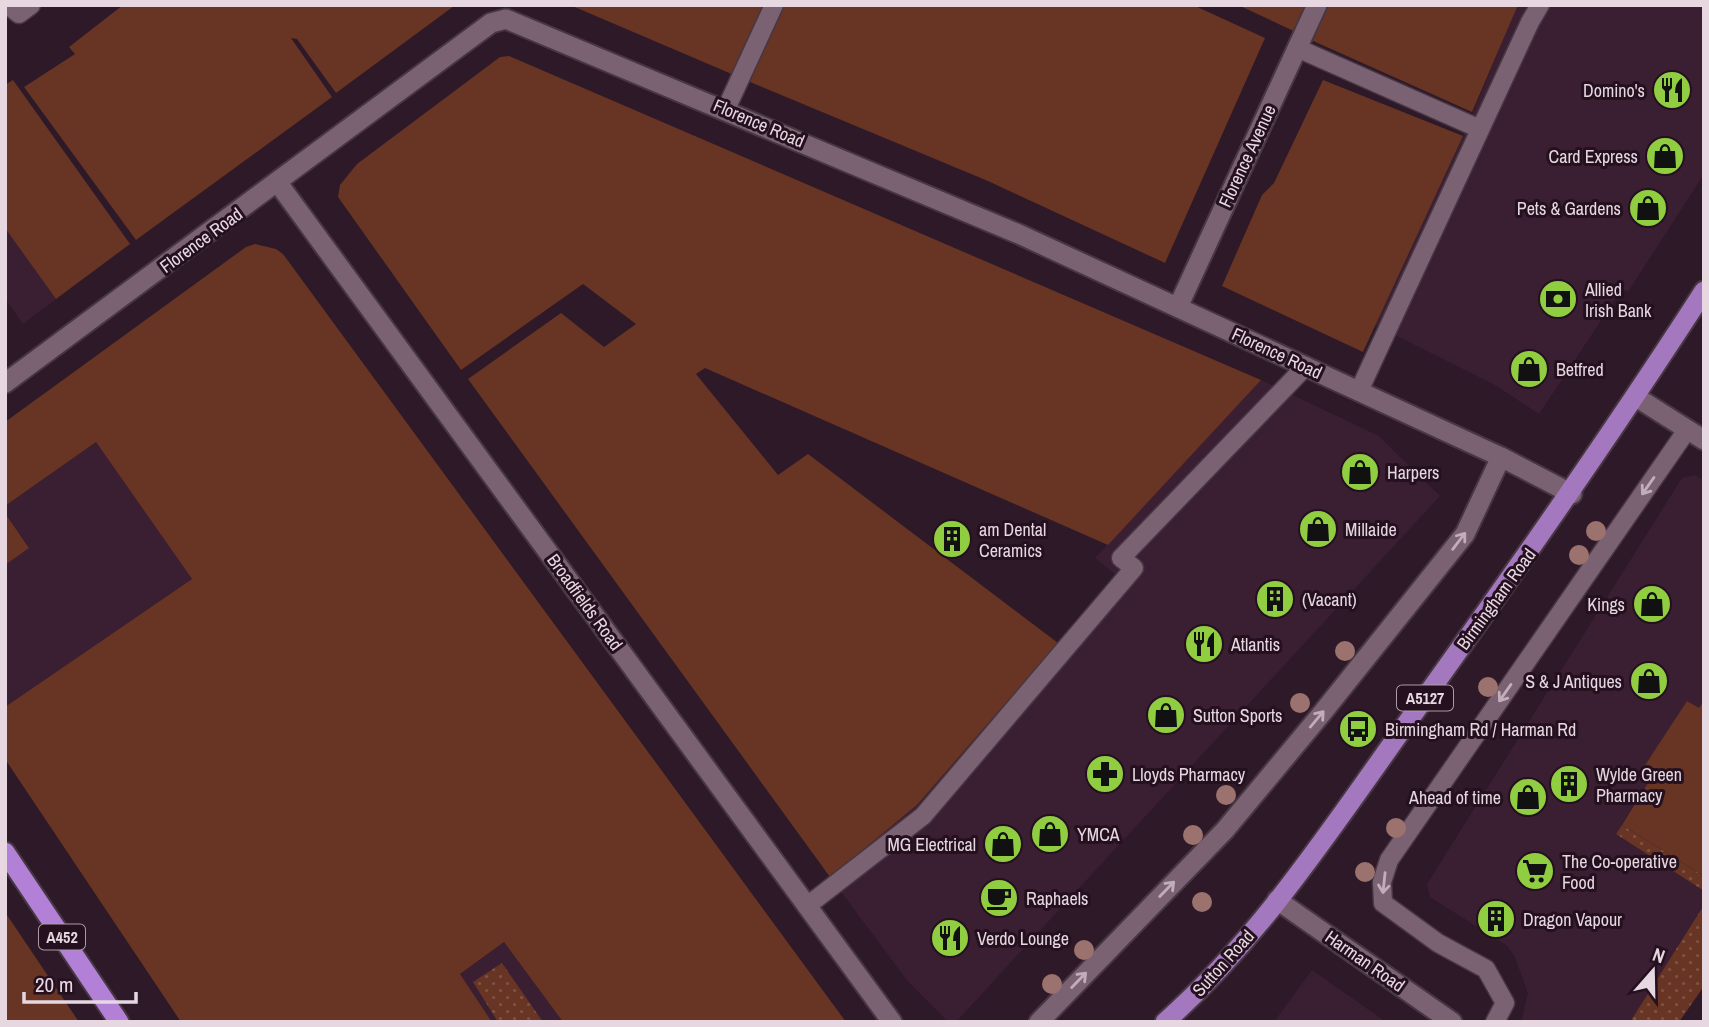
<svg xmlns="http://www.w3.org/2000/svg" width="1709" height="1027" viewBox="0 0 1709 1027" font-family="'Archivo Narrow',sans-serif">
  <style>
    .built { fill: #3a1f32 }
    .grass { fill: url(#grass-dots) }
    .garden { fill: #683423 }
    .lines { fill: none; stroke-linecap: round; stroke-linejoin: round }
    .service-casing { stroke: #473743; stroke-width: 21 }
    .minor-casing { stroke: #473743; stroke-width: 23 }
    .primary-casing { stroke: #473743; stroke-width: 23 }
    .trunk-casing { stroke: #473743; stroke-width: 23 }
    .service { stroke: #7b6273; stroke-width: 18 }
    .minor { stroke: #7b6273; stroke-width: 19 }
    .primary { stroke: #a478be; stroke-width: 19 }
    .trunk { stroke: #b280d7; stroke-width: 19 }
    .tree { fill: #9c726e }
    .oneway { stroke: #c1aeba }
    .labels { text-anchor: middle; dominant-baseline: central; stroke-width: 6; stroke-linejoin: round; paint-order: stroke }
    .shield { fill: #24101e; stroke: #ac9ba6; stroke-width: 2 }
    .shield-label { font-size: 16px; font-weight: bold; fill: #e6d7e1 }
    .poi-label { font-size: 18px; fill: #e6d7e1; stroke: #24101e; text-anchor: start }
    .street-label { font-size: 18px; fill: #e6d7e1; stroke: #24101e }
  </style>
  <defs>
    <pattern id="grass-dots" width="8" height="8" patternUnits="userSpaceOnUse" patternTransform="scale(1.75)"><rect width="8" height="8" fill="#683423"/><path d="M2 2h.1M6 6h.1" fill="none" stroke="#7e5143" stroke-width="1.8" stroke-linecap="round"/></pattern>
  </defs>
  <rect width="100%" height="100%" fill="#2e1928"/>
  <g class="built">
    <polygon points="1518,5 1704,5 1704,174 1628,292 1622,289 1539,414 1495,385 1375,325 1463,136"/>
    <polygon points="5,228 56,299 23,324 5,298"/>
    <polygon points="1261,380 1379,436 1440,496 956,1022 948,1022 906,979 830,877 917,805 1058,643 1116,575 1095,558"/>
    <polygon points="96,442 192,579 5,707 5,565 29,547 5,513 5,506"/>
    <polygon points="1695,475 1704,481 1704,701 1699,709 1687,701 1639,776 1649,782 1616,834 1704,891 1704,905 1630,1022 1521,1022 1528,993 1514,955 1507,946 1430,897 1427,884 1682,478"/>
    <polygon points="504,942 563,1022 492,1022 460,974"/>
    <polygon points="1312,970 1386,1022 1274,1022"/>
  </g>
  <g class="grass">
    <polygon points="1622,825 1704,876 1704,891 1616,834"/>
    <polygon points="1704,905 1704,986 1679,1022 1630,1022"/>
    <polygon points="502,963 543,1022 498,1022 473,982"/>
  </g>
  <g class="garden">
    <polygon points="123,5 453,5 454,6 336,93 297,39 291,38 332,97 136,240 24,87 75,54 69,47"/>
    <polygon points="570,5 764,5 734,75"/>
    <polygon points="782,5 1193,5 1265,38 1165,263 988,181 750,82"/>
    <polygon points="1238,5 1310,5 1298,33"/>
    <polygon points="1327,5 1518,5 1472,112 1311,40"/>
    <polygon points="509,56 1261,380 1108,545 705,368 696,374 778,475 808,454 1058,643 917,805 830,877 468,379 561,313 604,347 636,324 583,284 461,370 338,197 340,185 357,164 500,57"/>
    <polygon points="13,80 130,244 56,299 5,228 5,85"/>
    <polygon points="1323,80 1463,136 1363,352 1222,286 1262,195 1274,183"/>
    <polygon points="255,244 276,249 283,254 846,1022 563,1022 504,942 460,974 492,1022 181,1022 5,759 5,707 192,579 96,442 5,506 5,422 246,247"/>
    <polygon points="5,513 29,548 5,565"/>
    <polygon points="1687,701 1699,708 1704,701 1704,876 1622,825 1648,783 1638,776"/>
    <polygon points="5,912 79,1022 5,1022"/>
  </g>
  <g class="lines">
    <defs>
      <g id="service">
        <polyline points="8,5 19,14 31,5"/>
        <polyline points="1297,48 1480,129"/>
        <polyline points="726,109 774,5"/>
        <polyline points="1359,391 1530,22 1540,5"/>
        <polyline points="807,906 923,816 1134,568 1121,558 1306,366"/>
        <polyline points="1495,1022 1505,1003 1486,969 1438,943 1383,903 1382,882 1389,860 1687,430"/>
      </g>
      <g id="minor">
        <polyline points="278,183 892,1022"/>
        <polyline points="1178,307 1317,5"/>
        <polyline points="5,383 491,23 506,19 1021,235 1501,457 1572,494"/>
        <polyline points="1636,397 1704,440"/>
        <polyline points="1277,900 1452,1022"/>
        <polyline points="1039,1022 1225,830 1323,712 1465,534 1501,457"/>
      </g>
      <path id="primary" d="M1165 1022C1260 938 1331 829 1404 727 1507 583 1608 440 1704 291"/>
      <polyline id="trunk" points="5,852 119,1022"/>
    </defs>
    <use href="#service" class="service-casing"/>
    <use href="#minor" class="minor-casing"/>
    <use href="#primary" class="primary-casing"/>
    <use href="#trunk" class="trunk-casing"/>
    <use href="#service" class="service"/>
    <use href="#minor" class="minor"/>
    <use href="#primary" class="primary"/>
    <use href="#trunk" class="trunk"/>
  </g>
  <g class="tree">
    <circle cx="1596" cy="531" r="10"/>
    <circle cx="1579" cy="555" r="10"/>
    <circle cx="1345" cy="651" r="10"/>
    <circle cx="1488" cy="687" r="10"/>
    <circle cx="1300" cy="703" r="10"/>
    <circle cx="1226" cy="795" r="10"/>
    <circle cx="1396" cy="828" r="10"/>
    <circle cx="1193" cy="835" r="10"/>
    <circle cx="1365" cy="872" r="10"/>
    <circle cx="1202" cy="902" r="10"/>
    <circle cx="1084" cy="950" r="10"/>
    <circle cx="1052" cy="984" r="10"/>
  </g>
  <defs><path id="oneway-shaft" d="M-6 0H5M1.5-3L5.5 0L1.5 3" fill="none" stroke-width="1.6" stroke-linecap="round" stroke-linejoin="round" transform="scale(1.75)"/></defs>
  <g class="oneway">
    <use href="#oneway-shaft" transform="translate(1648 486) rotate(125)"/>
    <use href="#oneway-shaft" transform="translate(1459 541) rotate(-53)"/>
    <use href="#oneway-shaft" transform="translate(1505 693) rotate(125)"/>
    <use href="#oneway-shaft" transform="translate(1317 719) rotate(-50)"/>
    <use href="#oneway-shaft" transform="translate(1384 883) rotate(96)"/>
    <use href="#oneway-shaft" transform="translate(1167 889) rotate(-46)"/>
    <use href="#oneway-shaft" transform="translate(1079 980) rotate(-46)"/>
  </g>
  <defs>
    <symbol id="restaurant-disc" viewBox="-11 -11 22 22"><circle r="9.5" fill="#90cd41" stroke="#24101e"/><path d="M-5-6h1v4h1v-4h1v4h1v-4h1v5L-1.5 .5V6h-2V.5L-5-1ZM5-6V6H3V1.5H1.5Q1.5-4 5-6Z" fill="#111"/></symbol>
    <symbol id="shop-disc" viewBox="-11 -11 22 22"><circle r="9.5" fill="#90cd41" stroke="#24101e"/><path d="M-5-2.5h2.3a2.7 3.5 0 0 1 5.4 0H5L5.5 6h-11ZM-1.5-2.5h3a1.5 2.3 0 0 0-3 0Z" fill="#111"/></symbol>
    <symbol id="bank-disc" viewBox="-11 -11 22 22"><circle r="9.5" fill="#90cd41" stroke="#24101e"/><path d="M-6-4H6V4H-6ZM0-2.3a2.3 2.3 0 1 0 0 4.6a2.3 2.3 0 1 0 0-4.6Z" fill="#111"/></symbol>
    <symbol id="building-disc" viewBox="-11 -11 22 22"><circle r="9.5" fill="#90cd41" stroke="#24101e"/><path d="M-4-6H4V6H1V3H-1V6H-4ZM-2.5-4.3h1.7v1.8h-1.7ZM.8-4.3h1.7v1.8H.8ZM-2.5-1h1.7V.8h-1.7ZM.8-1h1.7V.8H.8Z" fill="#111"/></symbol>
    <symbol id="bus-disc" viewBox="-11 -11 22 22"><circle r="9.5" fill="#90cd41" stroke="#24101e"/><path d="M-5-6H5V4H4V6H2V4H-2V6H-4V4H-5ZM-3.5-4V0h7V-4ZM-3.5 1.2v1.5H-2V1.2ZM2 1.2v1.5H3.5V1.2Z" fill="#111"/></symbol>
    <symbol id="pharmacy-disc" viewBox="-11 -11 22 22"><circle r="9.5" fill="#90cd41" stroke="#24101e"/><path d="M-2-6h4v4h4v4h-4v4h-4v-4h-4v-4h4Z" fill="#111"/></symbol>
    <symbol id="supermarket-disc" viewBox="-11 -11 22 22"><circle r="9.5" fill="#90cd41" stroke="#24101e"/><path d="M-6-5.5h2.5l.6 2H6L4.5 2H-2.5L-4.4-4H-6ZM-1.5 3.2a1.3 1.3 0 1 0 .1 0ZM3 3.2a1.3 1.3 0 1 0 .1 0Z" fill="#111"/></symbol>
    <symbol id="cafe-disc" viewBox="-11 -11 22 22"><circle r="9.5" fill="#90cd41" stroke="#24101e"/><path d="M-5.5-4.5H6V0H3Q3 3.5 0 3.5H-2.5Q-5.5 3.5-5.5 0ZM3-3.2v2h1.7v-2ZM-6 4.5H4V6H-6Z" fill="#111"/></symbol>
  </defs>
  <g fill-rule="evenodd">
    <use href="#restaurant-disc" x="1650" y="68" width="44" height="44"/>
    <use href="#shop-disc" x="1643" y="134" width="44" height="44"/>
    <use href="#shop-disc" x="1626" y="186" width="44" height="44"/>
    <use href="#bank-disc" x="1536" y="277" width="44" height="44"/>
    <use href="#shop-disc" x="1507" y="347" width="44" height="44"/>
    <use href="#shop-disc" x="1338" y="450" width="44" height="44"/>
    <use href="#shop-disc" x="1296" y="507" width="44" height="44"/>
    <use href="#building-disc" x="930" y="517" width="44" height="44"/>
    <use href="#building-disc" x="1253" y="577" width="44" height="44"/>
    <use href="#shop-disc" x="1630" y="582" width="44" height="44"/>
    <use href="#restaurant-disc" x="1182" y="622" width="44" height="44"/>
    <use href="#shop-disc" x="1627" y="659" width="44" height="44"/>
    <use href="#shop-disc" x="1144" y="693" width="44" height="44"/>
    <use href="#bus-disc" x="1336" y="707" width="44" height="44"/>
    <use href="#pharmacy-disc" x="1083" y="752" width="44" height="44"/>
    <use href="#building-disc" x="1547" y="762" width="44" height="44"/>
    <use href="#shop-disc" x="1506" y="775" width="44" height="44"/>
    <use href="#shop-disc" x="1028" y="812" width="44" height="44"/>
    <use href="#shop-disc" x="981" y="822" width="44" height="44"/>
    <use href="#supermarket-disc" x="1513" y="849" width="44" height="44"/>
    <use href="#cafe-disc" x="977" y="876" width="44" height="44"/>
    <use href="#building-disc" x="1474" y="897" width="44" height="44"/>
    <use href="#restaurant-disc" x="928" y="916" width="44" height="44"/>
  </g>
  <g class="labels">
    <g class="shield">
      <rect x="1397" y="685.5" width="56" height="25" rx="5"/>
      <rect x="39" y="924.5" width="46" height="25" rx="5"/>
    </g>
    <g class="shield-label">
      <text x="1425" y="698">A5127</text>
      <text x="62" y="937">A452</text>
    </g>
    <g class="poi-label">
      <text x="1645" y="90" text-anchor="end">Domino's</text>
      <text x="1638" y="156" text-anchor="end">Card Express</text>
      <text x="1621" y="208" text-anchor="end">Pets &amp; Gardens</text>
      <text x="1585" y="289">Allied<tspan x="1585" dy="21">Irish Bank</tspan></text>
      <text x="1556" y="369">Betfred</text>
      <text x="1387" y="472">Harpers</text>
      <text x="979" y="529">am Dental<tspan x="979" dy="21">Ceramics</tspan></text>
      <text x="1345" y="529">Millaide</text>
      <text x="1302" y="599">(Vacant)</text>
      <text x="1625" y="604" text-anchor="end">Kings</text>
      <text x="1231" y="644">Atlantis</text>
      <text x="1622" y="681" text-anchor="end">S &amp; J Antiques</text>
      <text x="1193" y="715">Sutton Sports</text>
      <text x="1385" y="729">Birmingham Rd / Harman Rd</text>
      <text x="1132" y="774">Lloyds Pharmacy</text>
      <text x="1596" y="774">Wylde Green<tspan x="1596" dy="21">Pharmacy</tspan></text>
      <text x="1501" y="797" text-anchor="end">Ahead of time</text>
      <text x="1077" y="834">YMCA</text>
      <text x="976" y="844" text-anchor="end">MG Electrical</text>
      <text x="1562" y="861">The Co-operative<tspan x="1562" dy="21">Food</tspan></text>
      <text x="1026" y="898">Raphaels</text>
      <text x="1523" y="919">Dragon Vapour</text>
      <text x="977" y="938">Verdo Lounge</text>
    </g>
    <g class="street-label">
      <text transform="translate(759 123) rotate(23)">Florence Road</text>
      <text transform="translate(1247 156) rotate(-65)">Florence Avenue</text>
      <text transform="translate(201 240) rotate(-36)">Florence Road</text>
      <text transform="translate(1277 353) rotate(25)">Florence Road</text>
      <text transform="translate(1496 599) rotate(-54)">Birmingham Road</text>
      <text transform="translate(585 602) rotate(54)">Broadfields Road</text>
      <text transform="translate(1365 961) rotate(35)">Harman Road</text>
      <text transform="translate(1223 963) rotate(-48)">Sutton Road</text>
    </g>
  </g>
  <rect width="1709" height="1027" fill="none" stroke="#e6d7e1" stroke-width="14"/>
  <g transform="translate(1653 971) rotate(20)" stroke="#24101e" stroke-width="5" paint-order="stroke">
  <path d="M0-5L12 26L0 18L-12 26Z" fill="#e6d7e1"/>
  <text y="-10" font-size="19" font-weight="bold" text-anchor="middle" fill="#e6d7e1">N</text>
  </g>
  <path d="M24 992v10h112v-10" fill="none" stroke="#e6d7e1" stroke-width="3.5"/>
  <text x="35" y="992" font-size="21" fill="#e6d7e1" stroke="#24101e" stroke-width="5" paint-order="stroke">20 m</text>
</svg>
